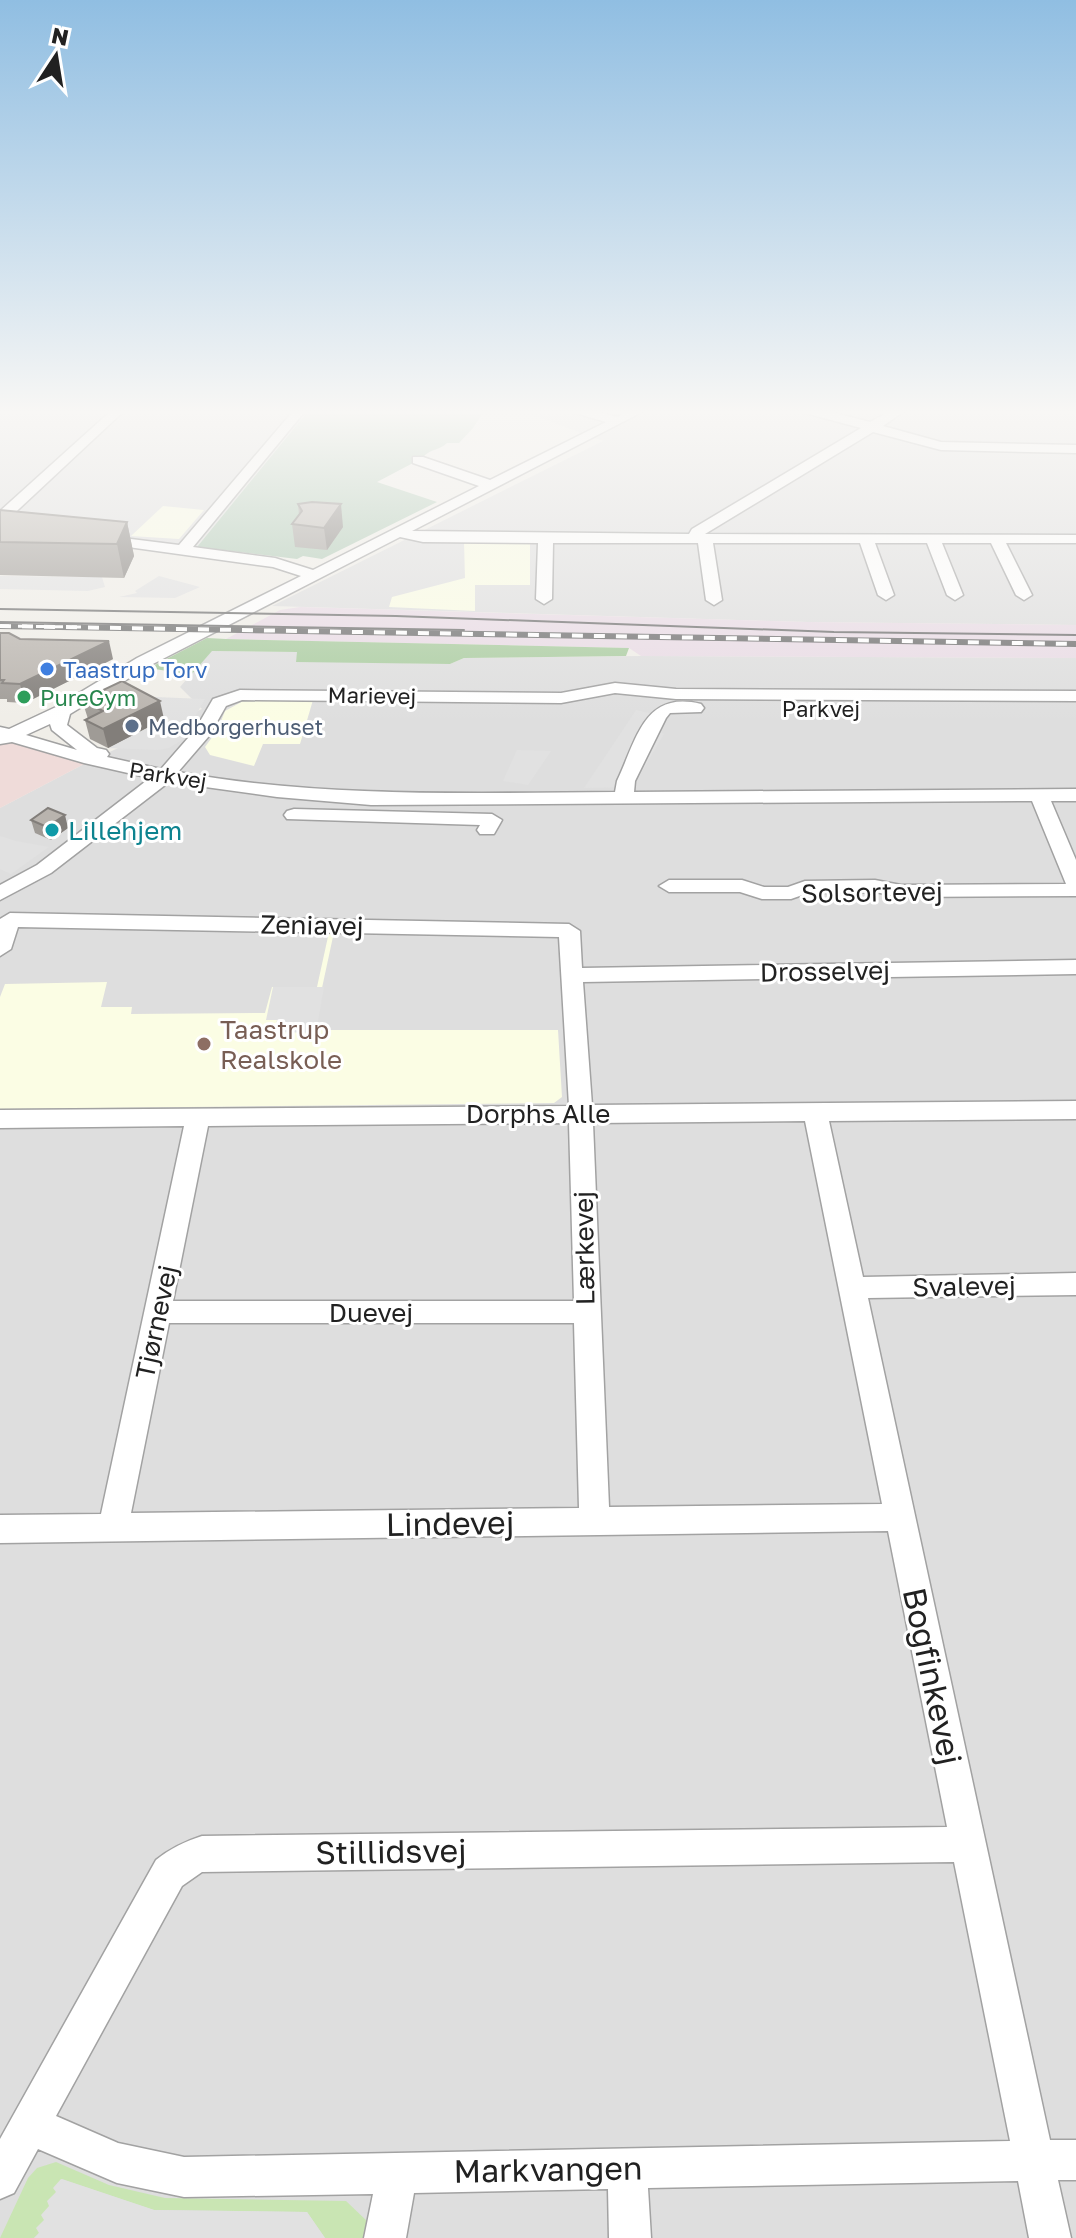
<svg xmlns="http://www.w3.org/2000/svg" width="1076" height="2238" viewBox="0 0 1076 2238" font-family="'Golos Text',sans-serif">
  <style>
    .residential { fill: #dedede }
    .commercial { fill: #efdbd9 }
    .industrial { fill: #e9dbe5 }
    .education { fill: #fbfde4 }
    .grass { fill: #c9e5b3 }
    .forest { fill: #aacca0 }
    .cemetery { fill: #abc7b1 }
    .parking { fill: #e1e1e1 }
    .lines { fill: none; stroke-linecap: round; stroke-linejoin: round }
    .minor-casing { stroke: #a2a2a2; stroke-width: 3 }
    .minor { fill: #fff; fill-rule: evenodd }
    .tram { stroke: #6f6f6f; stroke-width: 2 }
    .rail-far1-casing { stroke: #6f6f6f; stroke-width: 5 }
    .rail-casing { stroke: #6f6f6f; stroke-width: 6 }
    .rail-far1 { stroke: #fff; stroke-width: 3; stroke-dasharray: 9; stroke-linecap: butt }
    .rail { stroke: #fff; stroke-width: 4; stroke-dasharray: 11; stroke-linecap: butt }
    .wall { fill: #9f9b96 }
    .shaded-wall { fill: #827e7a }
    .building { fill: #b9b4ae; stroke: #827e7a; stroke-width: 2 }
    .shop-dot { fill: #3f7fe0; stroke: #fff; stroke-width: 3 }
    .leisure-dot { fill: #2e9e5b; stroke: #fff; stroke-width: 3 }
    .service-dot { fill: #5c6f8a; stroke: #fff; stroke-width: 3 }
    .culture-dot { fill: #0f9aa8; stroke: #fff; stroke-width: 3 }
    .education-dot { fill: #8d6e63; stroke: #fff; stroke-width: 3 }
    .labels { text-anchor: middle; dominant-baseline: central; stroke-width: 6; stroke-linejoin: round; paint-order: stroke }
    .far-shop-label { font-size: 22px; fill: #366cbe; stroke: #fff; text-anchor: start }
    .far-street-label { font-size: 22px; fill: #212121; stroke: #fff }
    .far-leisure-label { font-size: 22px; fill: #27864d; stroke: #fff; text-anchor: start }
    .far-service-label { font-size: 22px; fill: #4e5e75; stroke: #fff; text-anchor: start }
    .culture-label { font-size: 26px; fill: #0d838f; stroke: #fff; text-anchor: start }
    .street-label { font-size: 26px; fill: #212121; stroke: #fff }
    .education-label { font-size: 26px; fill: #785e54; stroke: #fff; text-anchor: start }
    .near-street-label { font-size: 32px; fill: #212121; stroke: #fff }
  </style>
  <rect width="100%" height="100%" fill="#f0eee8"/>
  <g class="residential">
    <polygon points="0,410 309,410 197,547 0,526"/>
    <polygon points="519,410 1076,410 1076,625 807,622 272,606 603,441"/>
    <polygon points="211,651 298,652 296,661 450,664 464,658 641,656 1076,658 1076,2238 0,2238 0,808 86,763 202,709 180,687"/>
  </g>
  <polygon class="commercial" points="0,739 86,763 0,808"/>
  <polygon class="industrial" points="300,607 807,622 1076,625 1076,658 641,656 629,648 226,639 280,610"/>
  <g class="education">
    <polygon points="163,506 204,510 179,539 131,536"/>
    <polygon points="530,542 530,585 475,585 475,611 389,607 392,597 465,578 464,543"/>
    <polygon points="245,700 313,700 300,744 263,744 254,766 210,755 205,747 218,729 225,711"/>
    <polygon points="329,932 334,932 313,1030 558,1030 562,1097 554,1103 0,1109 0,997 5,984 107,982 101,1007 132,1007 131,1014 265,1013 272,987 317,987"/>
  </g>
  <polygon class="grass" points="56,2162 109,2185 165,2198 346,2201 367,2221 363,2238 325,2238 307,2212 154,2210 62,2179 39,2233 34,2238 0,2238 28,2178 37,2168"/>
  <polygon class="forest" points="207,638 226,639 629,648 626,656 464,658 450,664 296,662 297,652 212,651 191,675 149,668"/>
  <path class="cemetery" d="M309 410H485L473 428 459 443H447C439 451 431 448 423 457L415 458 413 463 377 482 437 502 322 559 303 556 297 559 197 547Z"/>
  <g class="parking">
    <polygon points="0,576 102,577 105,587 88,591 0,589"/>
    <polygon points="159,576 200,587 175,598 119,597 137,593 135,591"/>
    <polygon points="155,697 205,699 182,740 169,748 158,750 107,748 153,725 157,727 170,720 160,714 152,702"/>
    <polygon points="636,710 658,715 653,726 664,734 633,787 584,788"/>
    <polygon points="517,750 551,751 528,785 503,781"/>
    <polygon points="0,836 16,841 49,847 11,874 0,869"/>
    <polygon points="273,987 324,987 316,1033 275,1032 277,1020 266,1020"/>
    <polygon points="61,2179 154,2210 307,2212 325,2238 34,2238 39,2233 36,2228 44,2220 41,2215 49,2206 47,2201 56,2192 53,2188"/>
  </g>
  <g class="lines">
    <defs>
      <g id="minor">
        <polygon points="112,410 125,410 5,522 0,523 0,511"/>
        <path d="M294 410H306L193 547 275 558 313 570 479 486 413 463V457H423L490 480 606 422 575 413 574 410H592L617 417 631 410H646L412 531 689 534 692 529 861 428 805 413 804 410H823L870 422 892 410H906L883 426 941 442 1076 445V453L941 450 873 432 705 534 1076 535V543H1006L1032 595 1024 600 1016 595 991 543H942L963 595 955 600 947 595 927 543H875L894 595 886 600 878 595 860 543H713L722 600 714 605 706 600 698 543H553L552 599 544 604 536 599 538 543 423 542 400 537 149 666 70 714 67 725 97 748 106 750 109 754 107 757 161 769 195 730 213 699 240 690 561 693 615 683 676 689 1076 691V701L676 699 615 693 561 703 242 700 226 706 209 736 178 772C323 798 468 793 615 792L617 781C637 739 644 690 701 704L704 708 701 712 670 713 666 718 635 781 634 792 1076 789V801H1051L1076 860V896L901 897 875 892 808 893 791 899H762L740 892H669L659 886 669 880H742L764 887H788L805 881 875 880 901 885 1066 884 1032 801 371 805 277 797 169 782 51 873 0 900V885L37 865 150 778 84 763 12 742 0 744V727L9 729 56 707 137 658 301 576 273 567 99 543 92 539 99 535 179 545ZM50 724 52 730 77 750 26 735Z"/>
        <polygon points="294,809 492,814 502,820 494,834 480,834 477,830 480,825 287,819 284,815 287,811"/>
        <path d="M10 913 569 924 580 931 582 968 1076 960V974L583 982 592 1105 1076 1101V1119L829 1121 863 1277 1076 1273V1295L868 1298 1050 2140H1076V2180H1058L1071 2238H1029L1018 2181 648 2188 651 2238H609L608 2189 414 2193 406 2238H364L373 2194 184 2197 117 2183 38 2149 14 2193 0 2199V2139L156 1860C171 1848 184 1842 202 1836L947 1827 888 1531 0 1543V1515L101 1514 184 1126 0 1128V1110L569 1106 559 937 18 927 11 949 0 956V919ZM805 1121 882 1504 609 1507 593 1123ZM569 1123 574 1301H173L208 1126ZM169 1323H574L579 1508 131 1513ZM954 1862 1010 2141 184 2157 118 2143 56 2116 182 1886 202 1872Z"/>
      </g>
    </defs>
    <use href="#minor" class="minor-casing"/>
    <use href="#minor" class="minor"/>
    <g class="tram">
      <polyline points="0,609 396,616 834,632 1076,635"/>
      <polyline points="0,622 464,630"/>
    </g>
    <defs>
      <polyline id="rail-far1" points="0,626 82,627"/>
      <polyline id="rail" points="0,626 1076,644"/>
    </defs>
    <use href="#rail-far1" class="rail-far1-casing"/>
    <use href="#rail" class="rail-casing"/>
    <use href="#rail-far1" class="rail-far1"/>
    <use href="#rail" class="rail"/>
  </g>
  <g class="wall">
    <polygon points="298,504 343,527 327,550 295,547 292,524 299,515"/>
    <polygon points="0,510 127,522 134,556 124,578 0,575"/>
    <polygon points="0,633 20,639 113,659 25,703 7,702 7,699 0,699"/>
    <polygon points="82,700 164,719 108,748 90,739 85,720 88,719"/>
    <polygon points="31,820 68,828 51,840 35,833"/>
  </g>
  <g class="shaded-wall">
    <polygon points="341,504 343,527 327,550 324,528"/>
    <polygon points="127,522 134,556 124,578 117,544"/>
    <polygon points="109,641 113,659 25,703 20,684"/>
    <polygon points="160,701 164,719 108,748 103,729"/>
    <polygon points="65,815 68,828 51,840 47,827"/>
  </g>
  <g class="building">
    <polygon points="312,502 341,504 324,528 292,524 302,511 298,504"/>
    <polygon points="0,510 127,522 117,544 0,542"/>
    <polygon points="0,633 9,633 20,639 109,641 20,684 2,683 4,680 0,680"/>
    <polygon points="122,681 160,701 103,729 85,720 103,711 82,700"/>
    <polygon points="48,808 65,815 47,827 31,820"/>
  </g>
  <linearGradient id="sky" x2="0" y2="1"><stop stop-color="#90bee2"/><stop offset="0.57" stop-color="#f8f7f5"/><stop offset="1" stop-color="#f8f7f5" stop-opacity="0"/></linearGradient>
  <rect width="1076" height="723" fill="url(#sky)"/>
  <circle class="shop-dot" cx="47" cy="669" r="8"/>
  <circle class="leisure-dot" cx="24" cy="697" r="8"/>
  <circle class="service-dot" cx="132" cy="726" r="8"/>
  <circle class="culture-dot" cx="52" cy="830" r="8"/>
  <circle class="education-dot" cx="204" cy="1044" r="8"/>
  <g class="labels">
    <g class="far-shop-label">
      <text x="63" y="669">Taastrup Torv</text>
    </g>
    <g class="far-street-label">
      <text transform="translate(372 695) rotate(1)">Marievej</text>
      <text x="821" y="708">Parkvej</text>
      <text transform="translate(168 775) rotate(9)">Parkvej</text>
    </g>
    <g class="far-leisure-label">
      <text x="40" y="697">PureGym</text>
    </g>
    <g class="far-service-label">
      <text x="148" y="726">Medborgerhuset</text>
    </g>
    <g class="culture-label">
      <text x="68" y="830">Lillehjem</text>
    </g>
    <g class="street-label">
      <text transform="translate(872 892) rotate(-1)">Solsortevej</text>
      <text transform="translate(312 925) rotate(1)">Zeniavej</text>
      <text transform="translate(825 971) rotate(-1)">Drosselvej</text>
      <text x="538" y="1113">Dorphs Alle</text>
      <text transform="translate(584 1248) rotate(-91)">Lærkevej</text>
      <text transform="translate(964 1286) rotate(-1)">Svalevej</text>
      <text x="371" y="1312">Duevej</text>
      <text transform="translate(156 1322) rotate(-78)">Tjørnevej</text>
    </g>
    <g class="education-label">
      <text x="220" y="1029">Taastrup<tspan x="220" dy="30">Realskole</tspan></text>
    </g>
    <g class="near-street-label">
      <text transform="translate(450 1523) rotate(-1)">Lindevej</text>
      <text transform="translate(933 1676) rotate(78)">Bogfinkevej</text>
      <text transform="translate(391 1851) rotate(-1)">Stillidsvej</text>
      <text transform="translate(548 2169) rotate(-1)">Markvangen</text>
    </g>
  </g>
  <g transform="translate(56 56) rotate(12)" stroke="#ffffff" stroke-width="6" paint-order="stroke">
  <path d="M0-6L14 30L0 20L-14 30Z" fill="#212121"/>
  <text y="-12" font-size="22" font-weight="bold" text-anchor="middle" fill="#212121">N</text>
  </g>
</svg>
